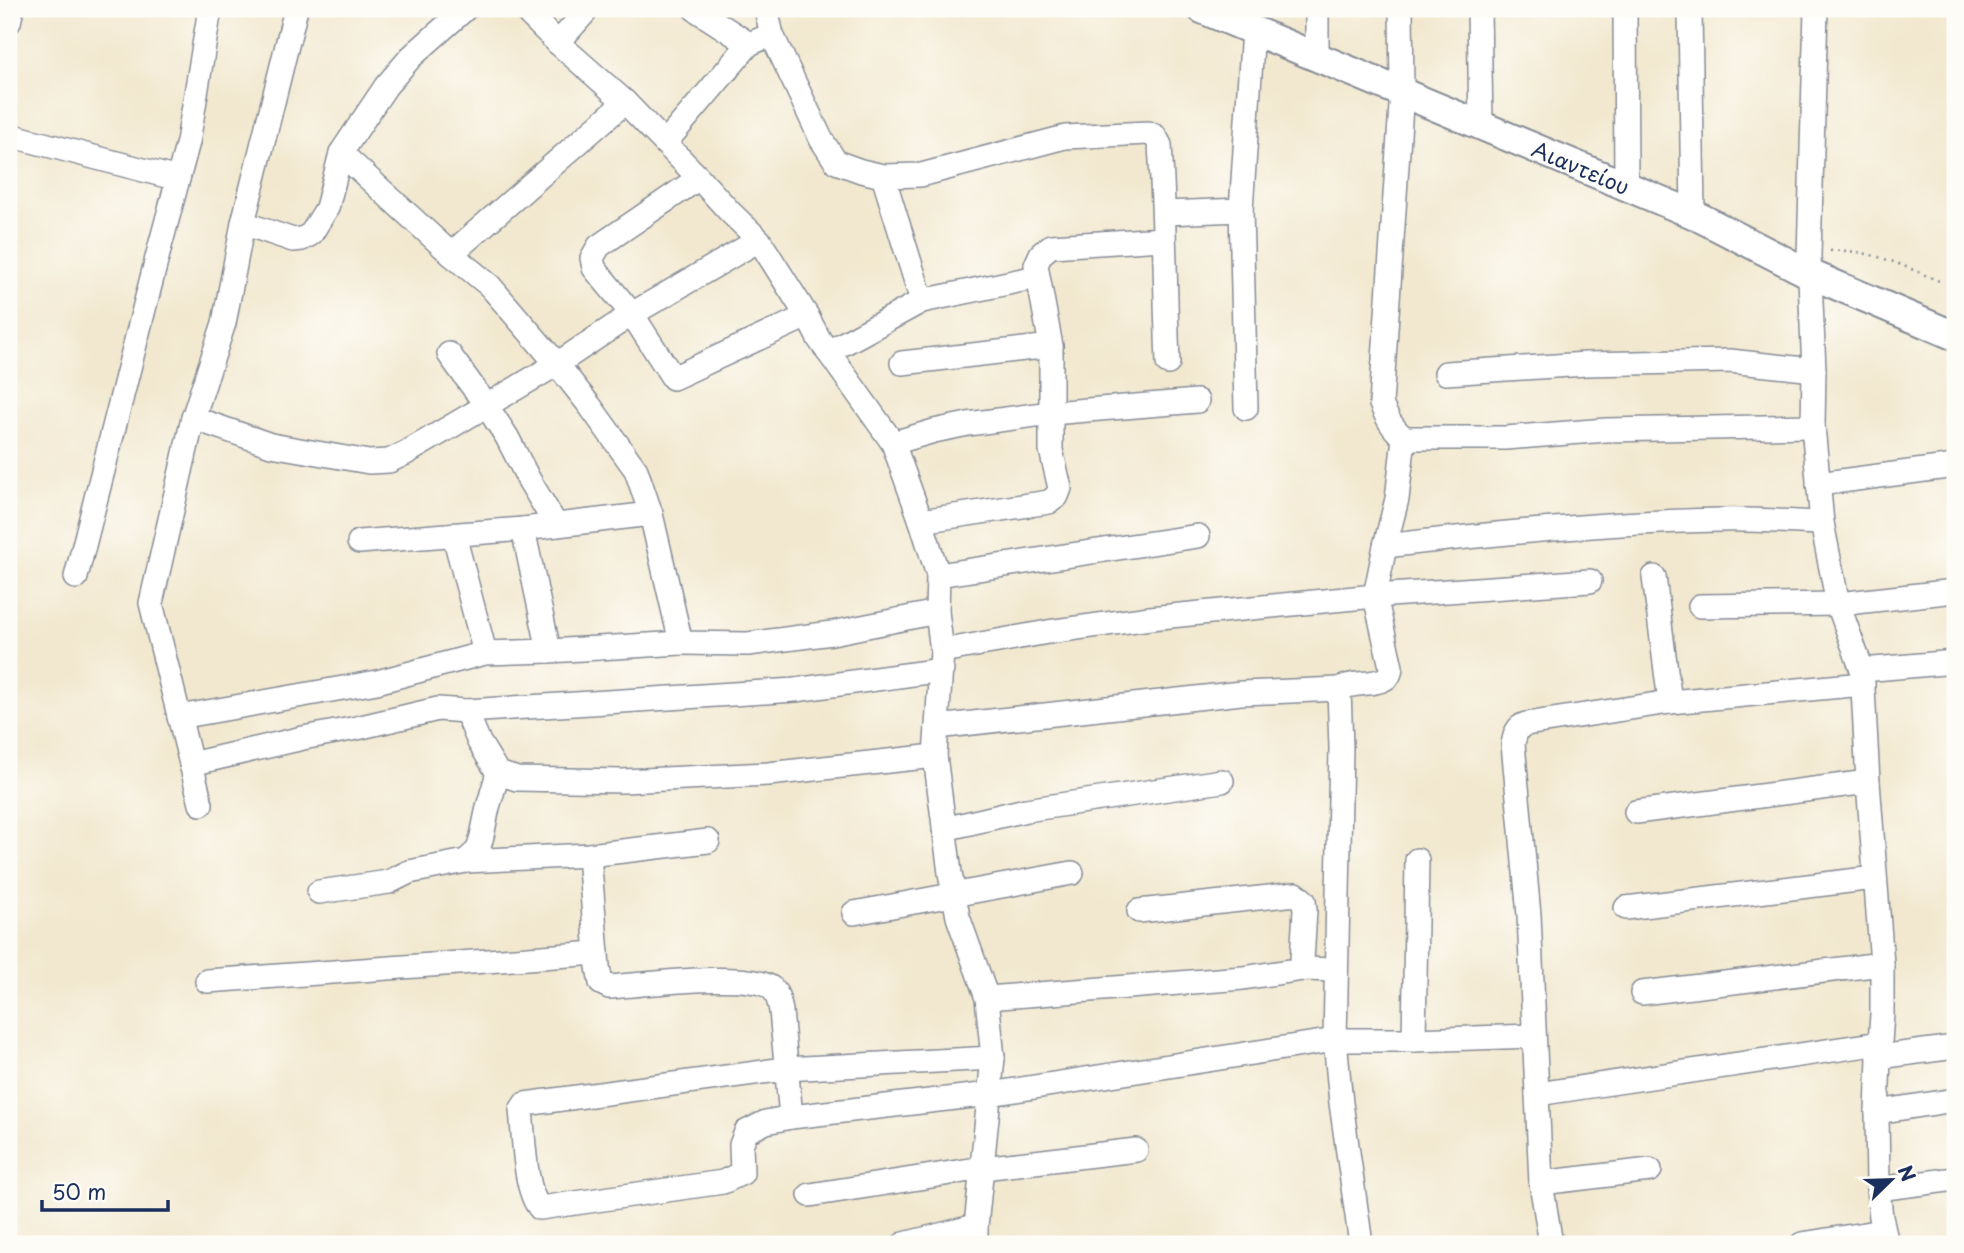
<svg xmlns="http://www.w3.org/2000/svg" width="1964" height="1253" viewBox="0 0 1964 1253" font-family="'Playpen Sans',sans-serif">
  <style>
    .lines { fill: none; stroke-linecap: round; stroke-linejoin: round }
    .minor-casing { stroke: #868c96; stroke-width: 26 }
    .major-casing { stroke: #868c96; stroke-width: 32 }
    .path { stroke: #868c96; stroke-width: 2.5; stroke-dasharray: 2 5; stroke-linecap: butt }
    .minor { stroke: #fff; stroke-width: 23 }
    .major { stroke: #fff; stroke-width: 28 }
    .labels { text-anchor: middle; dominant-baseline: central; stroke-width: 5; stroke-linejoin: round; paint-order: stroke }
    .street-label { font-size: 21px; fill: #1b2f5e; stroke: #fdfcf7 }
  </style>
  <rect width="100%" height="100%" fill="#fdfcf7"/>
  <filter id="ink" filterUnits="userSpaceOnUse"><feTurbulence type="fractalNoise" baseFrequency=".0143" numOctaves="2"/><feDisplacementMap in="SourceGraphic" scale="14" xChannelSelector="R" yChannelSelector="G"/><feConvolveMatrix kernelMatrix="1 2 1 2 8 2 1 2 1" color-interpolation-filters="sRGB"/></filter>
  <filter id="wash" filterUnits="userSpaceOnUse"><feTurbulence type="fractalNoise" baseFrequency=".00686" numOctaves="4" result="noise"/><feDisplacementMap in="SourceGraphic" scale="28" xChannelSelector="R" yChannelSelector="G"/><feGaussianBlur stdDeviation="1.57" result="paint"/><feColorMatrix in="noise" values="0 0 0 0 0 0 0 0 0 0 0 0 0 0 0 0 0 1.4 0 .05"/><feComposite in="paint" operator="in"/></filter>
  <g filter="url(#wash)">
    <rect width="100%" height="100%" fill="#f2e8cf"/>
  </g>
  <g filter="url(#ink)">
    <g class="lines">
      <defs>
        <g id="minor">
          <polyline points="524,9 558,43 625,102 699,178 730,212 759,240 807,316 819,339 893,443 921,521 938,575 937,612 942,651 935,756 950,873 958,917 987,998 993,1058 976,1226 976,1244"/>
          <polyline points="695,9 749,44 761,39"/>
          <path d="M766 9 772 35 821 139 836 162 861 171 883 176 921 175 1065 137 1148 133 1155 136 1160 145C1165 218 1165 290 1168 363"/>
          <polyline points="1317,9 1317,56"/>
          <polyline points="1479,9 1481,125"/>
          <polyline points="1625,9 1626,186"/>
          <polyline points="1690,9 1693,214"/>
          <polyline points="1816,9 1809,256 1814,370 1813,426 1822,523 1838,604 1862,670 1868,782 1882,964 1882,1014 1879,1057 1877,1112 1878,1189 1881,1217 1887,1244"/>
          <polyline points="9,22 12,9"/>
          <polyline points="558,43 588,9"/>
          <polyline points="9,135 178,179 188,142 210,9"/>
          <polyline points="665,143 749,44"/>
          <polyline points="341,153 451,254 490,286 557,364 590,406 636,470 651,514 681,643 748,644 832,633 937,612"/>
          <polyline points="883,176 922,301"/>
          <polyline points="699,178 599,246 592,258 594,268 632,314 673,378 807,316"/>
          <polyline points="1165,213 1241,210"/>
          <polyline points="243,223 293,240 302,239 311,234 327,208 341,153 386,86 411,57 465,9"/>
          <polyline points="451,254 625,102"/>
          <polyline points="828,352 922,301 1037,277"/>
          <polyline points="449,354 486,405 507,437 529,480 556,525"/>
          <polyline points="902,363 1051,346"/>
          <polyline points="1446,373 1586,364 1730,361 1814,370"/>
          <polyline points="1246,408 1241,210 1253,30"/>
          <polyline points="193,418 271,445 369,462 389,461 406,453 557,364 632,314 759,240"/>
          <polyline points="1404,438 1505,438 1606,430 1813,426"/>
          <polyline points="893,443 934,431 968,424 1051,413 1197,401"/>
          <polyline points="1818,484 1955,466"/>
          <polyline points="921,521 1049,502 1057,496 1060,488 1051,450 1051,346 1036,265 1041,254 1051,246 1163,239"/>
          <polyline points="523,529 549,651"/>
          <polyline points="454,535 485,653"/>
          <polyline points="359,542 523,529 651,514"/>
          <path d="M1385 546C1496 533 1608 522 1721 520 1754 519 1788 522 1822 523"/>
          <polyline points="938,575 1198,536"/>
          <polyline points="76,577 159,250 178,179"/>
          <polyline points="1654,577 1670,702"/>
          <polyline points="1700,606 1838,604 1955,591"/>
          <polyline points="942,651 1048,632 1150,618 1375,596 1590,581"/>
          <polyline points="1862,670 1955,662"/>
          <polyline points="466,711 479,742 498,773 517,779 623,781 768,774 935,756"/>
          <polyline points="179,717 377,682 485,653 549,651 681,643"/>
          <polyline points="937,727 1241,693 1339,689"/>
          <polyline points="191,764 303,738 357,728 438,709 466,711 795,690 942,670"/>
          <polyline points="201,804 151,603 193,418 224,323 243,223 296,9"/>
          <polyline points="1636,812 1868,782"/>
          <polyline points="944,829 1026,810 1222,781"/>
          <path d="M589 855 598 967 601 983 609 987C642 985 745 971 770 987 778 992 779 1002 781 1011L791 1117"/>
          <polyline points="466,861 589,855 708,841"/>
          <polyline points="319,892 389,882 409,872 466,861 478,850 482,836 488,807 498,773"/>
          <polyline points="1626,908 1874,878"/>
          <polyline points="1139,911 1296,894 1304,901 1305,910 1302,961 1303,969"/>
          <polyline points="854,913 1072,873"/>
          <polyline points="207,981 597,953"/>
          <polyline points="1642,993 1882,964"/>
          <polyline points="987,998 1243,978 1303,969 1336,970"/>
          <polyline points="1414,1040 1417,860"/>
          <polyline points="1879,1057 1955,1047"/>
          <path d="M993 1058 785 1069 525 1104 521 1110C524 1136 524 1190 540 1208L723 1182 742 1173 741 1145 746 1132 766 1122 791 1117 990 1094 1335 1040 1341 748 1339 689C1353 681 1374 686 1386 678 1391 675 1390 672 1391 667L1375 596 1385 546 1397 499 1404 438C1392 428 1387 418 1381 404L1402 91 1401 9"/>
          <polyline points="1537,1094 1880,1043"/>
          <polyline points="1877,1112 1955,1100"/>
          <polyline points="1541,1183 1650,1170"/>
          <polyline points="1878,1189 1955,1179"/>
          <polyline points="810,1195 983,1168 1136,1150"/>
          <polyline points="904,1244 976,1226"/>
          <polyline points="1361,1244 1341,1103 1335,1040 1414,1040 1533,1036"/>
          <path d="M1551 1244 1541 1183 1529 915 1513 744C1515 735 1516 727 1526 724L1670 702 1863 684"/>
          <polyline points="1802,1244 1883,1231"/>
        </g>
        <polyline id="major" points="1202,9 1693,214 1810,274 1955,336"/>
      </defs>
      <use href="#minor" class="minor-casing"/>
      <use href="#major" class="major-casing"/>
      <path class="path" d="M1830 251C1868 248 1904 266 1939 281"/>
      <use href="#minor" class="minor"/>
      <use href="#major" class="major"/>
    </g>
  </g>
  <g class="labels">
    <g class="street-label">
      <text transform="translate(1581 167) rotate(23)">Αιαντείου</text>
    </g>
  </g>
  <rect width="1964" height="1253" fill="none" stroke="#fdfcf7" stroke-width="35"/>
  <g transform="translate(1891 1180) rotate(67)" stroke="#fdfcf7" stroke-width="5" paint-order="stroke">
  <path d="M0-5L12 26L0 18L-12 26Z" fill="#1b2f5e"/>
  <text y="-10" font-size="19" font-weight="bold" text-anchor="middle" fill="#1b2f5e">N</text>
  </g>
  <path d="M42 1200v10h126v-10" fill="none" stroke="#1b2f5e" stroke-width="3.5"/>
  <text x="52" y="1200" font-size="21" fill="#1b2f5e" stroke="#fdfcf7" stroke-width="5" paint-order="stroke">50 m</text>
</svg>
